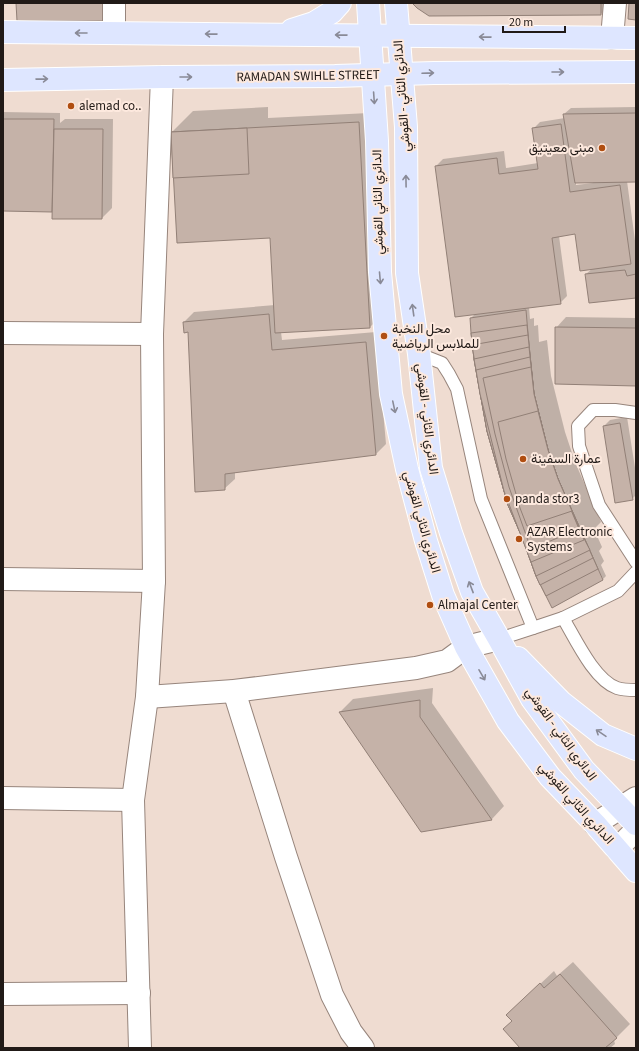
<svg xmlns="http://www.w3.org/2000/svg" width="639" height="1051" viewBox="0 0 639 1051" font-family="'Source Sans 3',Vazirmatn,sans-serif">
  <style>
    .shadow { fill: #0003; fill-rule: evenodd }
    .building { fill: #c5b2a8; stroke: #928077 }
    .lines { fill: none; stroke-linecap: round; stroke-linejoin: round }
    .lane-casing { stroke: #97857c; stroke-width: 14 }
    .street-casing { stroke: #97857c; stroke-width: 24 }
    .primary-casing { stroke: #fff; stroke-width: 24 }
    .lane { stroke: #fff; stroke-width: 12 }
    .street { stroke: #fff; stroke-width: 22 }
    .primary { stroke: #dee6ff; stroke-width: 22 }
    .oneway { stroke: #898a97 }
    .poi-dot { fill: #b04e11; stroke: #fde9de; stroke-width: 1.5 }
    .labels { text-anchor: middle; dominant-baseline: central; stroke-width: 4; stroke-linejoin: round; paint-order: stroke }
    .street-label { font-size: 13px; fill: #211a17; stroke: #fde9de }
    .poi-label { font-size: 13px; fill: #211a17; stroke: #fde9de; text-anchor: start }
  </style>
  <rect width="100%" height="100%" fill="#efdcd1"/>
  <g class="shadow">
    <polygon points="414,3 608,3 608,7 601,14 429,15"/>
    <polygon points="268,107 268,118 369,113 380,317 370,327 281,332 282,340 376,332 386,444 376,454 235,472 235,479 224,489 189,331 184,322 194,312 275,305 271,237 172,132 193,111"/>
    <path d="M636 107V181H627L636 248V258L635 259 636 263V297L586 274 593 268 576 233 559 236 567 296 560 303 529 307 530 319 534 318V326L538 325 539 342 547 340 551 376 565 432 575 462 601 522 594 529 602 547 599 551 604 561 601 565 606 576 603 579 471 318 475 314 436 166 443 159 504 151 506 168 538 163 534 128 540 122 565 118 564 114 571 108ZM576 182H593V183L576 185Z"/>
    <polygon points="3,112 60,113 60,123 65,119 113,119 112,208 102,218 53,211 3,210"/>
    <polygon points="566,317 636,318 636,385 556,328"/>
    <polygon points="627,417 636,474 636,495 632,499 604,426 610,420"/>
    <polygon points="433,688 432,703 504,806 492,819 421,831 340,712 353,699"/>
    <polygon points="573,962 630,1024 614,1040 615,1044 610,1048 522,1048 513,1021 521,1002 554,971 557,976"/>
  </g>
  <g class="building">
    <polygon points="16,3 103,3 103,21 17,21"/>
    <polygon points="412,3 601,3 601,15 429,16 417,8"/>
    <polygon points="629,3 636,3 636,20 628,19"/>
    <polygon points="636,113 636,182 575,183 563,114"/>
    <polygon points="3,119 54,119 52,212 3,211"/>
    <polygon points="359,122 370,328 275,333 270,238 177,243 171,132"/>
    <polygon points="561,124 570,192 620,185 631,264 580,271 575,234 552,238 561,304 455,317 435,166 497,158 499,174 538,169 532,128"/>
    <polygon points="247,128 249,174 173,178 171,132"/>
    <polygon points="54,129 103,129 102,219 52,219"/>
    <polygon points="625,270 627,276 636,274 636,298 589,303 585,274"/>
    <polygon points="526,310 530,357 534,394 548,450 558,479 603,580 552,608 536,576 522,537 508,505 487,431 474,359 471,333 470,318"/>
    <polygon points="269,314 272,350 366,342 376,455 225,474 225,490 195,492 188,332 184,333 183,322"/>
    <polygon points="527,325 534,394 548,450 558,479 598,569 546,596 536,576 522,537 508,505 487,431 474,359 471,333"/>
    <polygon points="555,327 636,328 636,386 555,384"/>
    <polygon points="528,335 534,394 548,450 558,479 593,558 540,585 536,576 522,537 508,505 487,431 476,370 472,345"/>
    <polygon points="529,347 534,394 548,450 558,479 579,529 590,550 536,576 522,537 508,505 487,431 474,359"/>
    <polygon points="530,357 534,394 548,450 558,479 584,540 531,562 504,491 480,394 476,370"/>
    <polygon points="531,367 534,394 548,450 558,479 579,529 531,549 509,487 495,434 483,378"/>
    <polygon points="538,411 548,450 558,479 572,511 527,526 520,508 506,459 498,422"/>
    <polygon points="620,423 633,500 615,503 603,426"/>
    <polygon points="420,700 420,717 492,820 421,832 339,712"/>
    <polygon points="560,974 617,1038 605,1048 520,1048 503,1029 512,1021 506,1015 540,983 544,988"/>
  </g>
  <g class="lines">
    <defs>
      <g id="lane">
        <polyline points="419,354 442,363 449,374 457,389 481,499 533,628"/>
        <polyline points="636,413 615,410 593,410 578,426 579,446 599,505 636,562"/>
        <path d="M563 618C575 638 594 680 617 688 623 690 630 690 636 690"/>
        <polyline points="499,639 533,628 563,618 618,591 636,572"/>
      </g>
      <g id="street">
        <polyline points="114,33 114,3"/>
        <polyline points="612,38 615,3"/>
        <polyline points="3,333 152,334"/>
        <polyline points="3,579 154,581"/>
        <polyline points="234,691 286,857 332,995 351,1032 363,1048"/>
        <polyline points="147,697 234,691 416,668 447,661 466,647 499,639"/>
        <polyline points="3,798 133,800"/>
        <polyline points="595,824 636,798"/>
        <polyline points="617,849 636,830"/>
        <polyline points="3,994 139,993"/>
        <polyline points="140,1048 133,800 147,697 154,581 152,334 162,77"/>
      </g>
      <g id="primary">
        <polyline points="368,3 377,141 380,272 391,394 407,469 426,541 443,595 466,647 508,721 550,777 595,824 636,871"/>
        <polyline points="396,3 406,127 407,273 419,354 431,468 451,533 472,592 499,639 532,699 584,770 636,824"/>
        <polyline points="292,30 314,23 332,12 340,3"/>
        <polyline points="3,32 636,38"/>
        <polyline points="3,80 162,77 335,76 434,73 636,72"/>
        <polyline points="518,658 561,702 603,735 636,749"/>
      </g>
    </defs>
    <use href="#lane" class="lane-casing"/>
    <use href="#street" class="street-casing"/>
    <use href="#primary" class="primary-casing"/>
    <use href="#lane" class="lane"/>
    <use href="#street" class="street"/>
    <use href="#primary" class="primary"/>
  </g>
  <defs><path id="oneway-shaft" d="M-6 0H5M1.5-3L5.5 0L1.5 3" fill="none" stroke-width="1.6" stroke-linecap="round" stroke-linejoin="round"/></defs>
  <g class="oneway">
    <use href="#oneway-shaft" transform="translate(81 33) rotate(-180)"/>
    <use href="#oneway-shaft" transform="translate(211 34) rotate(-179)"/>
    <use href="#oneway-shaft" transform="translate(341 35) rotate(-179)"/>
    <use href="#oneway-shaft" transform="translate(485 37) rotate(-179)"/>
    <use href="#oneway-shaft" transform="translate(558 72)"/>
    <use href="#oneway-shaft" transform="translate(428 73) rotate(-2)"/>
    <use href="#oneway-shaft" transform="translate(186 77)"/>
    <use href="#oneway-shaft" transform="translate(42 79) rotate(-1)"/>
    <use href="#oneway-shaft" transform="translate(374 98) rotate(86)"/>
    <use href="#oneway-shaft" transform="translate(406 181) rotate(-91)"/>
    <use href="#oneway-shaft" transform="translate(380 278) rotate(85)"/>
    <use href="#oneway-shaft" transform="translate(413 310) rotate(-98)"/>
    <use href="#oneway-shaft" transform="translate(394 407) rotate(78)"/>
    <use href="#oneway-shaft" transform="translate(471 587) rotate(-111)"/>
    <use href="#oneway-shaft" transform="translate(482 675) rotate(60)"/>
    <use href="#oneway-shaft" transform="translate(601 733) rotate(-146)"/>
  </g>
  <g class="poi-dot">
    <circle cx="71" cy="106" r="4"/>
    <circle cx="602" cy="148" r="4"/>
    <circle cx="384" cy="336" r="4"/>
    <circle cx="523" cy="459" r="4"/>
    <circle cx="507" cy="499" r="4"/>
    <circle cx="519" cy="539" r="4"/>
    <circle cx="430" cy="605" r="4"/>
  </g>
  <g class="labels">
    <g class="street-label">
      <text transform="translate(308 76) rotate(-1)">RAMADAN SWIHLE STREET</text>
      <text transform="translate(402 96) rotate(-94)">الدائري الثاني - القوشي</text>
      <text transform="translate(378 202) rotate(-91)">الدائري الثاني القوشي</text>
      <text transform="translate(427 419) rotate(83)">الدائري الثاني - القوشي</text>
      <text transform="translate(422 522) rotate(74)">الدائري الثاني القوشي</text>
      <text transform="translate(561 734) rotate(54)">الدائري الثاني - القوشي</text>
      <text transform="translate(576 803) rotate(48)">الدائري الثاني القوشي</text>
    </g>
    <g class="poi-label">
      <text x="79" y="106">alemad co..</text>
      <text x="594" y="148" text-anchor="end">مبنى معيتيق</text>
      <text x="392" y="329">محل النخبة<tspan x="392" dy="15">للملابس الرياضية</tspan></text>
      <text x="531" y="459">عمارة السفينة</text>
      <text x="515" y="499">panda stor3</text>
      <text x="527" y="532">AZAR Electronic<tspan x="527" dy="15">Systems</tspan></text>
      <text x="438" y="605">Almajal Center</text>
    </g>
  </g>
  <rect width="639" height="1051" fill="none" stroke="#211a17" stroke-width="8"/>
  <path d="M503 26v6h62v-6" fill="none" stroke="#211a17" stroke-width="2"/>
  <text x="509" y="26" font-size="12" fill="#211a17" stroke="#fde9de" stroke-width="3" paint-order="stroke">20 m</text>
</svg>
